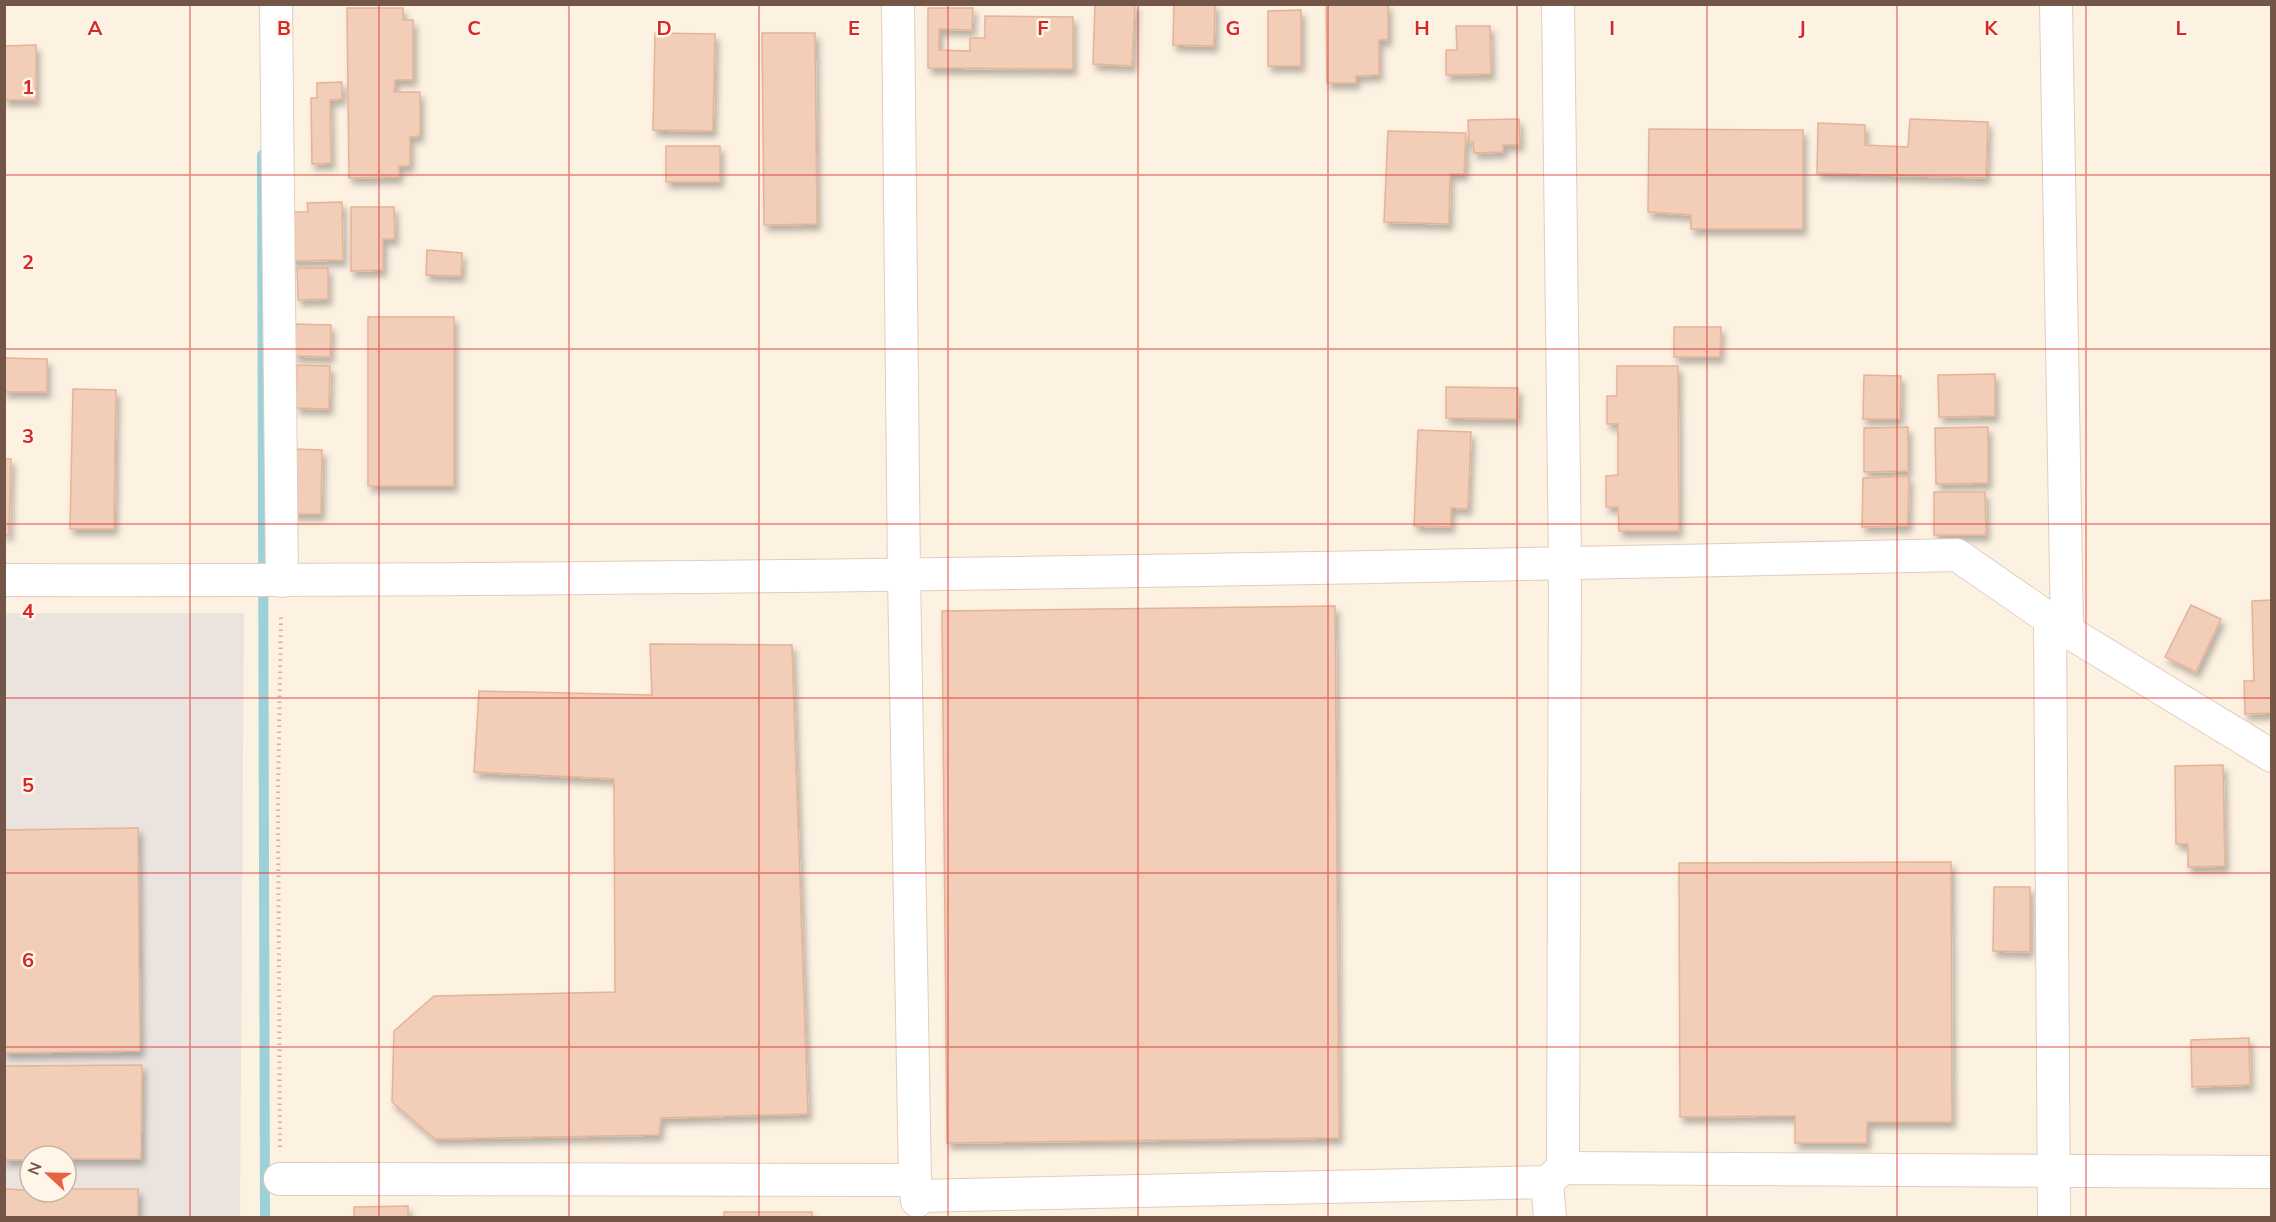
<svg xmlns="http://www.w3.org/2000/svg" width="2276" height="1222" viewBox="0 0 2276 1222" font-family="Mulish,sans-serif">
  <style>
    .industrial { fill: #ebe3dd; fill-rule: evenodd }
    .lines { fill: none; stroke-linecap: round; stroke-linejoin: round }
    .stream { stroke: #9cd1d8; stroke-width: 10 }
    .building { fill: #f2cdb8; stroke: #e5b398; stroke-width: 1.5; filter: url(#shadow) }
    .street-casing { stroke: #e1cdbd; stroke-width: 34 }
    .path { stroke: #d7b09c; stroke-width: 4; stroke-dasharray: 1.5 4.5; stroke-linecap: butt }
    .street { stroke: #fff; stroke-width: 32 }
    .grid { fill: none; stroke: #d62828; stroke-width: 1.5; stroke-opacity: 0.55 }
    .grid-label { font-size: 20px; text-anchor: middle; font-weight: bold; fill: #d62828; stroke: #fff5e8; stroke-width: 5; stroke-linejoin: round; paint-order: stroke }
  </style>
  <defs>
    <filter id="shadow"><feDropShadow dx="3.5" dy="6" stdDeviation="3" flood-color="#0004"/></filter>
  </defs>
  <rect width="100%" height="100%" fill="#fdf1e1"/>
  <path class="industrial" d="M5 613H244L240 1217 5 1218ZM30 1156H66V1192H30Z"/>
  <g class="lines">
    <polyline class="stream" points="262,155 265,1218"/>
  </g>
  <g class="building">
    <polygon points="1095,4 1135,4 1132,66 1093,64"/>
    <polygon points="1174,4 1215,4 1214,46 1173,45"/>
    <polygon points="1326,4 1388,4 1388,40 1379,40 1379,75 1356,76 1356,83 1327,83"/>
    <polygon points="347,8 403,8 403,20 413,20 413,80 395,80 394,92 420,92 420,136 410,137 410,166 399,166 399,177 349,178"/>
    <polygon points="928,8 973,8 972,30 939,29 939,50 970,51 970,38 985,38 985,16 1073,17 1073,69 928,68"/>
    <polygon points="1301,10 1301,66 1268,66 1268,11"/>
    <polygon points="1456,26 1490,26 1491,74 1446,75 1446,50 1457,50"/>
    <polygon points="655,33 715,34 713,131 653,130"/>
    <polygon points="762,33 815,33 817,224 764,225"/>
    <polygon points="36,45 36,100 4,100 4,46"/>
    <polygon points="342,82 342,99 330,100 331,163 312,164 311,98 317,98 317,83"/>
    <polygon points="1519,119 1520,145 1503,145 1503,152 1474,153 1473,142 1469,143 1468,120"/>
    <polygon points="1910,119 1988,122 1986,178 1817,173 1818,123 1865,125 1865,145 1908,147"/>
    <polygon points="1649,129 1803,130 1803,229 1691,229 1691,215 1648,212"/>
    <polygon points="1388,131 1466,133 1464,174 1450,174 1449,224 1384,222"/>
    <rect x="666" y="146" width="54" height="36"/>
    <polygon points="342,202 343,260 290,261 289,212 308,212 307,203"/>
    <polygon points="351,207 394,207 395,239 383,239 383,270 351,271"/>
    <polygon points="427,250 462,253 461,276 426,275"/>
    <polygon points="297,268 328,268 328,299 298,300"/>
    <rect x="368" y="317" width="86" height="169"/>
    <polygon points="295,324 331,325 330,357 294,356"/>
    <polygon points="1674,327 1721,327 1720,357 1674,357"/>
    <polygon points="4,358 47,359 47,392 4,392"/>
    <polygon points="297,365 330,366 329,409 296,408"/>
    <polygon points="1617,366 1678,366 1679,531 1619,531 1618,507 1606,507 1606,476 1618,475 1618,424 1607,424 1607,396 1617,396"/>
    <polygon points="1995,374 1995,416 1939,417 1938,375"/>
    <polygon points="1864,375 1901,376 1900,419 1863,419"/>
    <polygon points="1446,387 1518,388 1517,419 1446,418"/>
    <polygon points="73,389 116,390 114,529 70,529"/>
    <polygon points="1908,427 1908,471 1864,472 1864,428"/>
    <polygon points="1988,427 1988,483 1936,484 1935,428"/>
    <polygon points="1418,430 1471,432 1468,509 1451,508 1451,527 1414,526"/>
    <polygon points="294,449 322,450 321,514 292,514"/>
    <polygon points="4,459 11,459 9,535 4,535"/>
    <polygon points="1909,476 1908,526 1862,527 1863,478"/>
    <polygon points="1934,492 1985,492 1986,535 1934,535"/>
    <polygon points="2272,600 2272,713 2245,714 2244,681 2254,681 2252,601"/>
    <polygon points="2191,605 2221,619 2196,672 2165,657"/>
    <polygon points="1335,606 1339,1138 947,1143 942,611"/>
    <polygon points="650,644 792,645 808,1114 661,1118 659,1135 435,1139 392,1102 394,1031 434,996 615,992 614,779 474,772 479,691 652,695"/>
    <polygon points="2223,765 2225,866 2188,867 2188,844 2176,844 2175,766"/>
    <polygon points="138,828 140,1051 4,1053 4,830"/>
    <polygon points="1951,862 1952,1122 1867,1122 1867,1143 1795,1143 1795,1116 1680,1117 1679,863"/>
    <polygon points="1994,887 2030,887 2030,952 1993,951"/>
    <polygon points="2249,1038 2250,1085 2192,1087 2191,1040"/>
    <polygon points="142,1065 141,1159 66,1159 66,1156 30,1156 30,1160 4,1160 4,1066"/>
    <polygon points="4,1189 66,1192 66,1189 138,1189 138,1218 4,1218"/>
    <polygon points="408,1206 408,1218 354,1218 354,1207"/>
    <rect x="724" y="1212" width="88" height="6"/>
  </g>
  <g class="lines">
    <defs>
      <g id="street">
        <polyline points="276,4 282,581"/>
        <polyline points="898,4 904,576 915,1180"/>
        <polyline points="1558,4 1565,563 1563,1168"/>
        <polyline points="2056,4 2067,631"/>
        <path d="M4 580C655 582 1306 569 1957 555L2067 631 2272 756"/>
        <polyline points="2050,619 2054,1218"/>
        <polyline points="280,1179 915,1180 917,1201"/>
        <polyline points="1547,1182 1550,1218"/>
        <polyline points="917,1196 1547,1182 1563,1168 2272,1172"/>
      </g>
    </defs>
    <use href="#street" class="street-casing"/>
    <polyline class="path" points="280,1147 278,800 281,615"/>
    <use href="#street" class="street"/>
  </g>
  <path class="grid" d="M190 4V1218M379 4V1218M569 4V1218M759 4V1218M948 4V1218M1138 4V1218M1328 4V1218M1517 4V1218M1707 4V1218M1897 4V1218M2086 4V1218M4 175H2272M4 349H2272M4 524H2272M4 698H2272M4 873H2272M4 1047H2272"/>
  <g class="grid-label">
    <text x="95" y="35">A</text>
    <text x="284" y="35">B</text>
    <text x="474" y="35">C</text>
    <text x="664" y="35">D</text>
    <text x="854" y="35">E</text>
    <text x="1043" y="35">F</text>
    <text x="1233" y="35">G</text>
    <text x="1422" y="35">H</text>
    <text x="1612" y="35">I</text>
    <text x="1802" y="35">J</text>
    <text x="1991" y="35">K</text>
    <text x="2181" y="35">L</text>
    <text x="28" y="94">1</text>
    <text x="28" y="269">2</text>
    <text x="28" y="443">3</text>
    <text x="28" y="618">4</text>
    <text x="28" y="792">5</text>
    <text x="28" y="967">6</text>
  </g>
  <rect width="2276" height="1222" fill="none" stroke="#745648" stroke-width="12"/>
  <g transform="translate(48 1174) rotate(292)"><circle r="28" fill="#fff5e8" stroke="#c7b5a8" stroke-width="1.5"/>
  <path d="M0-4.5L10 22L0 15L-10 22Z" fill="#e96143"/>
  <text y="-9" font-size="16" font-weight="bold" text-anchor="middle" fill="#745648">N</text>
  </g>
</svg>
